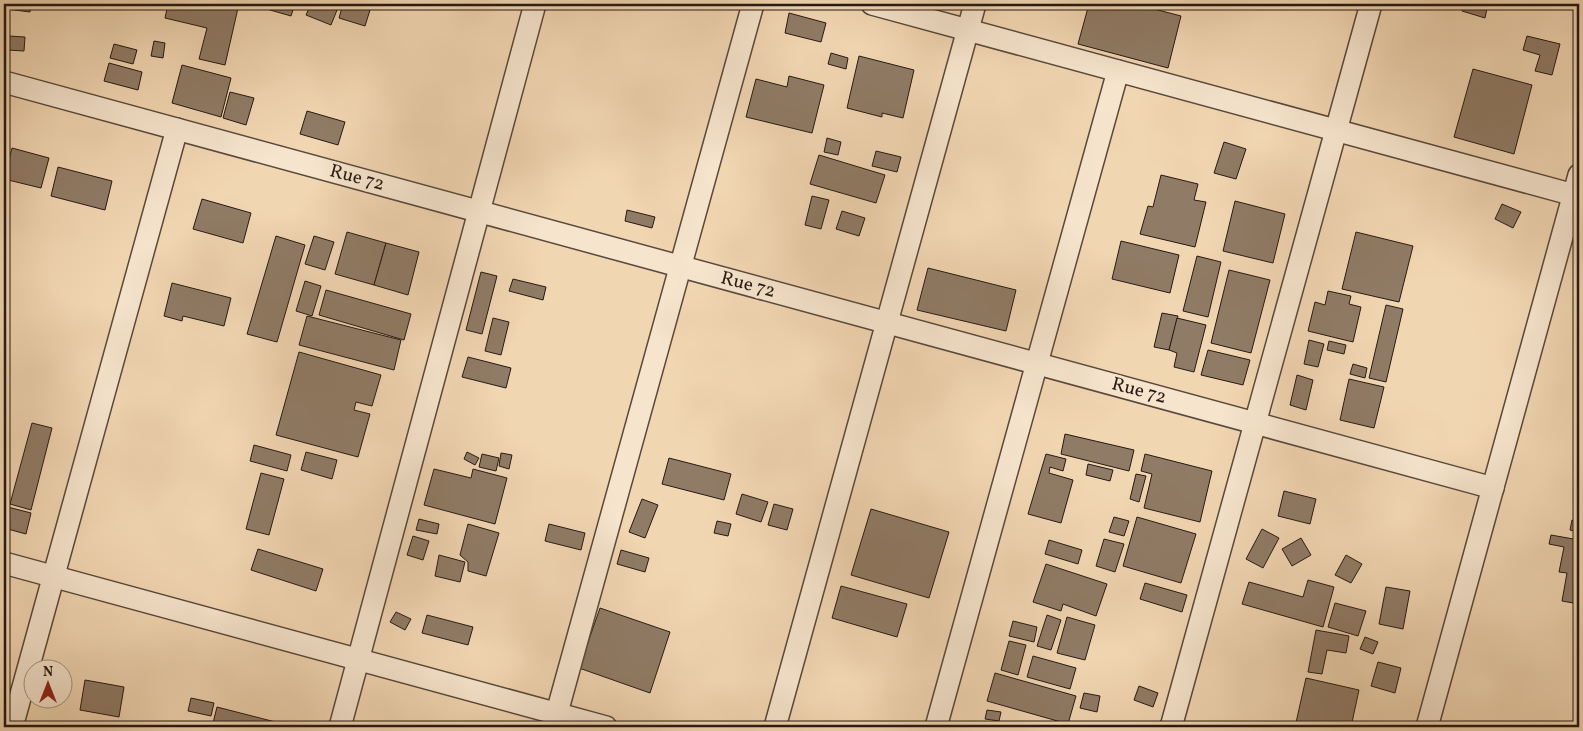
<svg xmlns="http://www.w3.org/2000/svg" width="1583" height="731" viewBox="0 0 1583 731" font-family="Vollkorn,serif">
  <style>
    .building { fill: #907b66; stroke: #261913 }
    .lines { fill: none; stroke-linecap: round; stroke-linejoin: round }
    .street-casing { stroke: #59483b; stroke-width: 24 }
    .street { stroke: #f6e4cd; stroke-width: 21 }
    .labels { text-anchor: middle; dominant-baseline: central; stroke-width: 5; stroke-linejoin: round; paint-order: stroke }
    .street-label { font-size: 19px; fill: #261913; stroke: #f6e4cd }
  </style>
  <rect width="100%" height="100%" fill="#f1d6b2"/>
  <filter id="stains"><feTurbulence type="fractalNoise" baseFrequency=".004" numOctaves="4"/><feColorMatrix values="0 0 0 0 .2 0 0 0 0 .09 0 0 0 0 .02 0 0 0 .5 -.17"/></filter>
  <radialGradient id="worn" r=".72"><stop offset=".6" stop-color="#630" stop-opacity="0"/><stop offset="1" stop-color="#630" stop-opacity=".3"/></radialGradient>
  <g class="building">
    <polygon points="7,4 31,4 30,12 7,9"/>
    <polygon points="168,4 218,4 238,8 225,65 199,59 207,28 165,18"/>
    <polygon points="249,4 295,4 291,16"/>
    <polygon points="311,4 322,4 337,10 331,25 306,15"/>
    <polygon points="343,4 370,10 365,26 339,18"/>
    <polygon points="1089,4 1135,4 1181,16 1168,68 1078,44"/>
    <polygon points="1410,4 1429,4 1428,8"/>
    <polygon points="1464,4 1488,4 1485,18 1462,11"/>
    <polygon points="789,13 826,23 821,42 785,33"/>
    <polygon points="9,36 25,37 24,51 8,50"/>
    <polygon points="1527,36 1560,44 1552,75 1535,71 1540,55 1523,50"/>
    <polygon points="154,41 165,43 163,58 151,56"/>
    <polygon points="114,44 137,50 133,64 110,58"/>
    <polygon points="831,53 848,58 846,69 828,64"/>
    <polygon points="859,56 914,70 903,118 882,113 882,117 847,108"/>
    <polygon points="109,63 142,72 138,90 104,81"/>
    <polygon points="182,65 231,78 221,117 172,103"/>
    <polygon points="1473,69 1532,85 1514,154 1454,137"/>
    <polygon points="789,76 824,85 812,133 746,117 756,79 787,87"/>
    <polygon points="230,92 254,98 246,125 223,118"/>
    <polygon points="307,111 345,122 338,145 300,134"/>
    <polygon points="827,138 841,142 838,155 824,152"/>
    <polygon points="1224,142 1246,149 1236,179 1214,173"/>
    <polygon points="12,148 49,158 41,188 4,179"/>
    <polygon points="876,151 901,157 897,172 872,166"/>
    <polygon points="819,155 885,175 876,203 810,184"/>
    <polygon points="58,167 112,181 105,210 51,196"/>
    <polygon points="1161,175 1198,184 1194,200 1206,202 1195,247 1140,234 1148,206 1153,207"/>
    <polygon points="812,196 829,200 821,229 805,225"/>
    <polygon points="202,199 251,213 243,243 193,229"/>
    <polygon points="1235,201 1285,214 1273,263 1223,251"/>
    <polygon points="1502,204 1521,212 1513,228 1495,219"/>
    <polygon points="627,210 655,217 652,228 625,221"/>
    <polygon points="842,211 865,218 859,236 836,229"/>
    <polygon points="347,232 386,243 374,285 335,274"/>
    <polygon points="1356,232 1413,246 1399,302 1342,289"/>
    <polygon points="276,236 305,245 277,342 247,334"/>
    <polygon points="314,236 334,242 325,270 305,264"/>
    <polygon points="1121,241 1179,255 1170,293 1112,279"/>
    <polygon points="386,243 419,252 408,295 374,285"/>
    <polygon points="1197,256 1221,262 1208,317 1183,311"/>
    <polygon points="928,268 1016,290 1006,331 917,310"/>
    <polygon points="1229,270 1270,280 1251,353 1211,343"/>
    <polygon points="481,272 497,276 482,334 466,330"/>
    <polygon points="513,279 546,287 543,300 509,291"/>
    <polygon points="305,281 321,286 312,316 296,311"/>
    <polygon points="172,283 231,298 224,326 183,316 182,321 164,316"/>
    <polygon points="326,290 411,314 404,340 319,315"/>
    <polygon points="1328,291 1351,296 1349,304 1361,307 1353,342 1308,331 1315,302 1325,305"/>
    <polygon points="1386,305 1403,309 1386,382 1369,378"/>
    <polygon points="1162,313 1178,316 1169,350 1154,347"/>
    <polygon points="307,316 401,340 394,370 299,345"/>
    <polygon points="493,318 509,322 501,355 485,351"/>
    <polygon points="1177,318 1206,325 1194,372 1174,367 1177,353 1169,350"/>
    <polygon points="1309,340 1324,344 1318,367 1304,364"/>
    <polygon points="1329,341 1346,345 1344,354 1327,350"/>
    <polygon points="1208,350 1250,360 1243,385 1201,375"/>
    <polygon points="299,352 381,375 372,406 356,402 354,410 370,414 358,457 276,435"/>
    <polygon points="468,357 511,368 506,388 462,377"/>
    <polygon points="1353,364 1367,368 1365,378 1350,374"/>
    <polygon points="1297,375 1313,380 1306,410 1290,405"/>
    <polygon points="1349,379 1384,387 1374,428 1340,420"/>
    <polygon points="32,423 52,428 31,510 10,504"/>
    <polygon points="1065,434 1134,450 1129,471 1061,454"/>
    <polygon points="254,445 291,455 287,471 250,461"/>
    <polygon points="306,452 337,460 332,479 301,470"/>
    <polygon points="467,452 479,458 475,465 464,459"/>
    <polygon points="501,453 512,455 509,469 499,466"/>
    <polygon points="482,454 499,458 496,471 479,467"/>
    <polygon points="1046,454 1066,459 1063,471 1050,467 1049,473 1073,480 1061,523 1028,514"/>
    <polygon points="1145,454 1212,471 1200,522 1144,508 1152,474 1141,471"/>
    <polygon points="669,458 731,474 724,500 662,484"/>
    <polygon points="1088,464 1113,470 1110,481 1086,475"/>
    <polygon points="434,469 471,478 473,469 507,478 495,524 424,505"/>
    <polygon points="261,473 284,479 269,535 246,529"/>
    <polygon points="1136,474 1146,476 1139,502 1130,499"/>
    <polygon points="1284,491 1316,499 1310,524 1278,516"/>
    <polygon points="742,494 768,502 761,522 736,514"/>
    <polygon points="642,499 658,505 645,538 629,532"/>
    <polygon points="774,504 793,509 787,530 768,525"/>
    <polygon points="4,506 31,513 26,534 4,528"/>
    <polygon points="871,509 949,532 929,598 851,575"/>
    <polygon points="1114,517 1129,521 1124,536 1109,532"/>
    <polygon points="1137,517 1196,534 1181,583 1123,566"/>
    <polygon points="419,519 439,524 437,534 416,530"/>
    <polygon points="1572,520 1579,522 1579,532 1570,530"/>
    <polygon points="717,521 731,524 728,536 714,533"/>
    <polygon points="468,524 499,533 486,576 468,571 468,562 460,555"/>
    <polygon points="549,524 585,533 581,550 545,541"/>
    <polygon points="1262,529 1279,538 1263,568 1246,559"/>
    <polygon points="1551,535 1579,540 1579,604 1562,601 1567,573 1559,572 1564,547 1549,544"/>
    <polygon points="413,536 429,541 423,560 407,555"/>
    <polygon points="1301,538 1311,555 1292,566 1282,549"/>
    <polygon points="1104,539 1124,544 1115,572 1096,566"/>
    <polygon points="1049,540 1082,550 1078,564 1045,554"/>
    <polygon points="258,549 323,569 316,591 251,570"/>
    <polygon points="621,550 649,558 645,572 617,564"/>
    <polygon points="439,555 465,562 460,582 435,576"/>
    <polygon points="1346,555 1362,564 1351,583 1335,575"/>
    <polygon points="1046,564 1107,584 1096,616 1063,604 1061,611 1033,602"/>
    <polygon points="1308,580 1334,587 1323,627 1242,604 1249,582 1303,597"/>
    <polygon points="1145,583 1187,595 1182,612 1140,599"/>
    <polygon points="841,586 907,604 897,637 832,618"/>
    <polygon points="1386,587 1410,591 1403,629 1379,624"/>
    <polygon points="1335,603 1366,611 1358,636 1328,627"/>
    <polygon points="600,608 670,632 650,693 579,668"/>
    <polygon points="396,612 411,619 405,630 390,622"/>
    <polygon points="427,615 473,627 468,645 422,633"/>
    <polygon points="1047,615 1061,620 1051,650 1037,646"/>
    <polygon points="1067,617 1095,625 1085,660 1057,653"/>
    <polygon points="1013,621 1037,627 1034,642 1009,636"/>
    <polygon points="1316,630 1349,636 1346,653 1327,650 1322,674 1308,672"/>
    <polygon points="1365,637 1378,642 1373,654 1360,649"/>
    <polygon points="1009,641 1026,645 1018,675 1001,670"/>
    <polygon points="1033,656 1076,668 1070,689 1027,677"/>
    <polygon points="1378,662 1401,668 1395,693 1371,686"/>
    <polygon points="995,673 1076,696 1068,724 987,701"/>
    <polygon points="1306,678 1359,690 1351,727 1295,727"/>
    <polygon points="85,680 124,687 119,717 80,710"/>
    <polygon points="1139,686 1158,693 1153,707 1134,700"/>
    <polygon points="1084,693 1100,696 1097,712 1080,708"/>
    <polygon points="191,698 214,703 211,716 188,711"/>
    <polygon points="217,707 295,727 212,727"/>
    <polygon points="987,710 1001,712 999,721 985,719"/>
    <polygon points="807,722 819,727 805,727"/>
  </g>
  <g class="lines">
    <defs>
      <g id="street">
        <polyline points="872,4 1574,195"/>
        <polyline points="4,82 1493,488"/>
        <polyline points="4,563 606,727"/>
        <polyline points="12,727 177,129"/>
        <polyline points="340,727 535,4"/>
        <polyline points="553,727 753,4"/>
        <polyline points="775,727 975,4"/>
        <polyline points="936,727 1118,71"/>
        <polyline points="1171,727 1371,4"/>
        <polyline points="1427,727 1579,175"/>
      </g>
    </defs>
    <use href="#street" class="street-casing"/>
    <use href="#street" class="street"/>
  </g>
  <g class="labels">
    <g class="street-label">
      <text transform="translate(357 178) rotate(15)">Rue 72</text>
      <text transform="translate(748 285) rotate(15)">Rue 72</text>
      <text transform="translate(1139 391) rotate(15)">Rue 72</text>
    </g>
  </g>
  <rect width="1583" height="731" fill="none" stroke="#f1d6b2" stroke-width="20"/>
  <rect x="5" y="5" width="1573" height="721" fill="none" stroke="#261913" stroke-width="2.5"/>
  <rect x="10" y="10" width="1563" height="711" fill="none" stroke="#261913"/>
  <g transform="translate(48 684)"><circle r="24" fill="#f6e4cd" stroke="#a39383"/>
  <path d="M0-4L9 19L0 12L-9 19Z" fill="#8f2418"/>
  <text y="-8" font-size="14" font-weight="bold" text-anchor="middle" fill="#261913">N</text>
  </g>
  <rect width="100%" height="100%" filter="url(#stains)"/>
  <rect width="100%" height="100%" fill="url(#worn)"/>
</svg>
